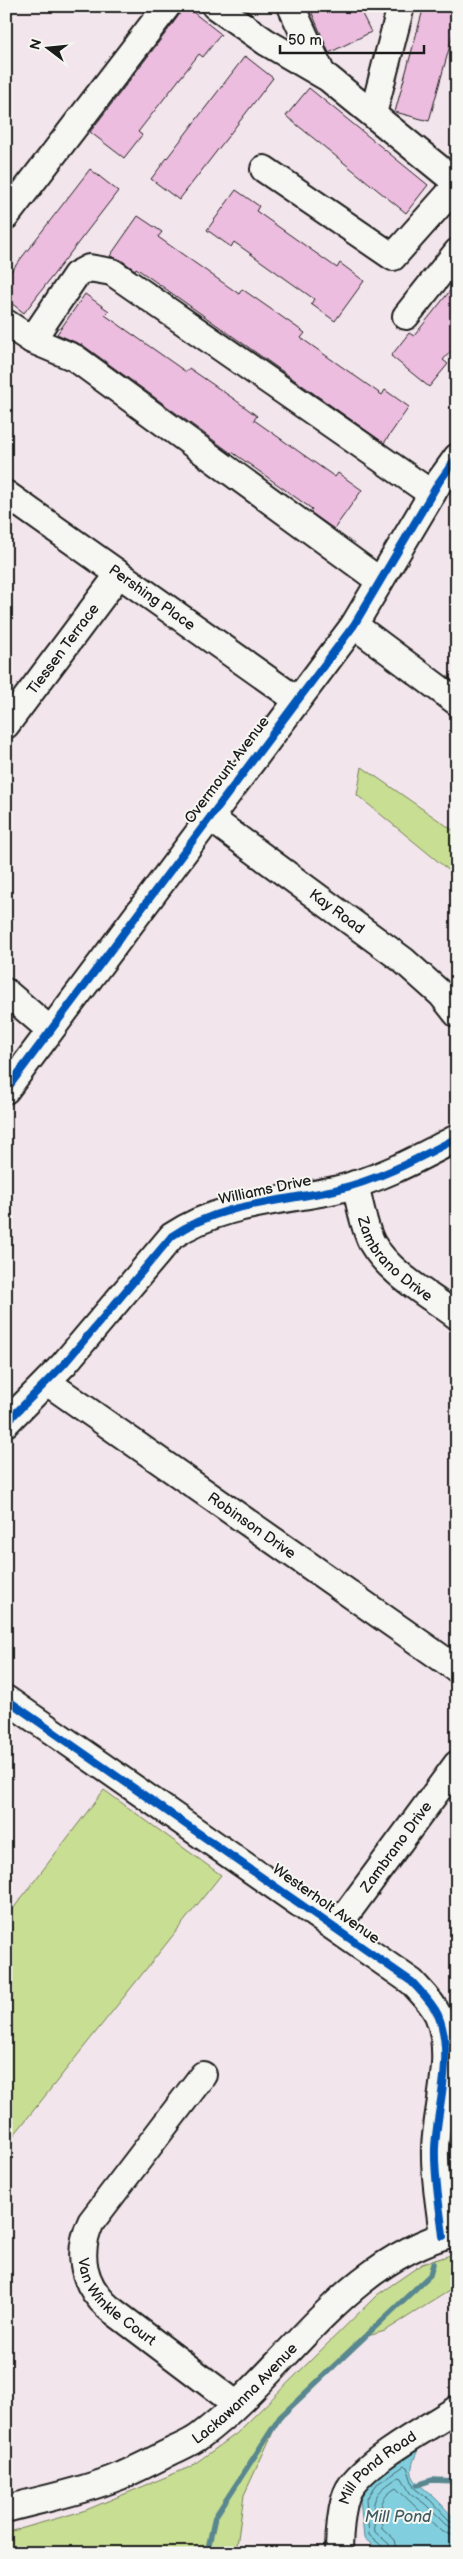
<svg xmlns="http://www.w3.org/2000/svg" width="463" height="2559" viewBox="0 0 463 2559" font-family="'Balsamiq Sans',sans-serif">
  <style>
    .green { fill: #c8de93; stroke: #727d58 }
    .water { fill: #81cfde; stroke: #598790 }
    .lines { fill: none; stroke-linecap: round; stroke-linejoin: round }
    .shore { stroke: #44646a; stroke-width: 1 }
    .stream { stroke: #598790; stroke-width: 5.5 }
    .building { fill: #ecbddf; stroke: #1c1c1c }
    .minor-casing { stroke: #1c1c1c; stroke-width: 30 }
    .minor { stroke: #f6f6f2; stroke-width: 26 }
    .cycleway-casing { stroke: #f6f6f2; stroke-width: 11 }
    .cycleway { stroke: #0057b8; stroke-width: 8 }
    .labels { text-anchor: middle; dominant-baseline: central; stroke-width: 4; stroke-linejoin: round; paint-order: stroke }
    .street-label { font-size: 15px; fill: #1c1c1c; stroke: #f6f6f2 }
    .water-label { font-size: 16px; font-style: italic; fill: #3f5b60; stroke: #f6f6f2 }
  </style>
  <rect width="100%" height="100%" fill="#f3e5ec"/>
  <filter id="ink" filterUnits="userSpaceOnUse"><feTurbulence type="fractalNoise" baseFrequency=".02" numOctaves="2"/><feDisplacementMap in="SourceGraphic" scale="10" xChannelSelector="R" yChannelSelector="G"/><feConvolveMatrix kernelMatrix="1 2 1 2 8 2 1 2 1" color-interpolation-filters="sRGB"/></filter>
  <g filter="url(#ink)">
    <g class="green">
      <polygon points="362,767 457,833 457,877 357,795"/>
      <polygon points="104,1790 221,1875 6,2145 6,1918"/>
      <polygon points="457,2253 457,2286 385,2331 368,2336 280,2417 244,2495 236,2553 6,2553 6,2533 86,2510 190,2467 236,2434 377,2295 422,2264"/>
    </g>
    <path class="water" d="M418 2450C404 2479 415 2480 434 2497 442 2504 448 2513 457 2520V2553H382L364 2538 360 2499 373 2480Z"/>
    <g class="lines">
      <g class="shore">
        <polyline points="385,2553 383,2547 369,2535 366,2500 377,2484 404,2466 407,2467 414,2488 430,2500 449,2520 457,2523"/>
        <path d="M391 2553 389 2544 375 2532C371 2500 372 2494 399 2477L402 2478 410 2493 425 2504 446 2525 457 2530"/>
        <path d="M398 2553 395 2540 382 2528C380 2509 378 2499 396 2488L441 2531 457 2537"/>
      </g>
      <g class="stream">
        <polyline points="417,2485 432,2480 457,2481"/>
        <polyline points="207,2553 215,2517 280,2417 430,2275 433,2264"/>
      </g>
    </g>
    <g class="building">
      <polygon points="182,6 185,6 221,34 203,57 199,54 138,132 142,135 124,158 90,132 168,30 179,15"/>
      <polygon points="309,6 358,6 371,32 329,53"/>
      <polygon points="424,6 457,6 457,20 429,121 395,112"/>
      <polygon points="245,56 273,78 179,200 151,179"/>
      <polygon points="309,88 428,185 406,213 286,116"/>
      <polygon points="90,169 118,191 24,313 6,299 6,278"/>
      <polygon points="236,190 259,206 256,211 337,268 340,263 364,281 335,321 311,304 314,299 234,242 231,247 207,230"/>
      <polygon points="138,216 162,232 158,237 239,294 242,289 305,333 301,338 382,395 385,390 409,407 384,443 136,268 135,270 121,260 110,256"/>
      <polygon points="457,282 457,344 443,360 448,364 429,387 391,356 409,333 414,336"/>
      <polygon points="85,294 109,311 105,315 186,372 189,368 234,399 257,416 254,420 335,477 338,473 362,490 334,529 310,512 312,509 232,452 231,453 84,346 57,334"/>
    </g>
    <g class="lines">
      <defs>
        <g id="minor">
          <polyline points="215,6 266,42 328,78 457,183"/>
          <polyline points="291,6 322,74"/>
          <polyline points="373,114 401,6"/>
          <polyline points="264,169 393,257 457,185"/>
          <polyline points="6,216 167,6"/>
          <polyline points="406,316 457,252"/>
          <polyline points="6,323 32,340 75,358 380,581"/>
          <polyline points="32,340 76,275 89,268 112,272 432,494"/>
          <path id="s1" d="M6 494 297 700"/>
          <polyline points="354,625 457,702"/>
          <path id="s2" d="M6 725 119 574"/>
          <path id="s3" d="M209 817 403 960 441 994 457 1014"/>
          <polyline points="6,992 50,1030"/>
          <polyline points="6,1090 354,625 439,482 457,457"/>
          <path id="s4" d="M355 1184C360 1203 363 1226 372 1243 390 1274 429 1295 457 1316"/>
          <path id="s5" d="M47 1382 457 1669"/>
          <path d="M6 1423 64 1364 172 1236C221 1203 279 1202 335 1190 379 1180 417 1159 457 1138"/>
          <path d="M6 1699 412 1982C421 1992 432 2002 438 2015 455 2055 437 2106 435 2148 434 2178 440 2207 443 2236"/>
          <path id="s6" d="M336 1928 457 1764"/>
          <path id="s7" d="M203 2075 91 2222C76 2254 83 2285 109 2308L236 2404"/>
          <path id="s8" d="M6 2509C42 2499 81 2492 115 2478 134 2471 152 2461 170 2452 180 2447 191 2443 200 2436 288 2370 343 2261 457 2232"/>
          <path id="s9" d="M339 2553C339 2537 341 2503 349 2489 367 2460 427 2428 457 2409"/>
        </g>
      </defs>
      <use href="#minor" class="minor-casing"/>
      <use href="#minor" class="minor"/>
      <defs>
        <g id="cycleway">
          <polyline points="6,1090 354,625 439,482 457,457"/>
          <path d="M6 1423 64 1364 172 1236C221 1203 279 1202 335 1190 379 1180 417 1159 457 1138"/>
          <path d="M6 1699 412 1982C421 1992 432 2002 438 2015 455 2055 437 2106 435 2148 434 2178 440 2207 443 2236"/>
        </g>
      </defs>
      <use href="#cycleway" class="cycleway-casing"/>
      <use href="#cycleway" class="cycleway"/>
    </g>
  </g>
  <g class="labels">
    <g class="street-label">
      <text stroke="none"><textPath href="#s1" startOffset="179">Pershing Place</textPath></text>
      <text stroke="none"><textPath href="#s2" startOffset="95">Tiessen Terrace</textPath></text>
      <text transform="translate(227 770) rotate(-53)">Overmount Avenue</text>
      <text stroke="none"><textPath href="#s3" startOffset="159">Kay Road</textPath></text>
      <text transform="translate(265 1190) rotate(-12)">Williams Drive</text>
      <text stroke="none"><textPath href="#s4" startOffset="88">Zambrano Drive</textPath></text>
      <text stroke="none"><textPath href="#s5" startOffset="250">Robinson Drive</textPath></text>
      <text stroke="none"><textPath href="#s6" startOffset="101">Zambrano Drive</textPath></text>
      <text transform="translate(326 1904) rotate(35)">Westerholt Avenue</text>
      <text stroke="none"><textPath href="#s7" startOffset="279">Van Winkle Court</textPath></text>
      <text stroke="none"><textPath href="#s8" startOffset="270">Lackawanna Avenue</textPath></text>
      <text stroke="none"><textPath href="#s9" startOffset="100">Mill Pond Road</textPath></text>
    </g>
    <g class="water-label">
      <text x="398" y="2517">Mill Pond</text>
    </g>
  </g>
  <rect width="463" height="2559" fill="none" stroke="#f6f6f2" stroke-width="25"/>
  <rect x="12" y="12" width="438" height="2534" fill="none" stroke="#1c1c1c" stroke-width="2" filter="url(#ink)"/>
  <g transform="translate(48 48) rotate(286)" stroke="#f6f6f2" stroke-width="4" paint-order="stroke">
  <path d="M0-4L9 19L0 12L-9 19Z" fill="#1c1c1c"/>
  <text y="-8" font-size="14" font-weight="bold" text-anchor="middle" fill="#1c1c1c">N</text>
  </g>
  <path d="M280 45v8h144v-8" fill="none" stroke="#1c1c1c" stroke-width="2.5"/>
  <text x="288" y="45" font-size="15" fill="#1c1c1c" stroke="#f6f6f2" stroke-width="4" paint-order="stroke">50 m</text>
</svg>
